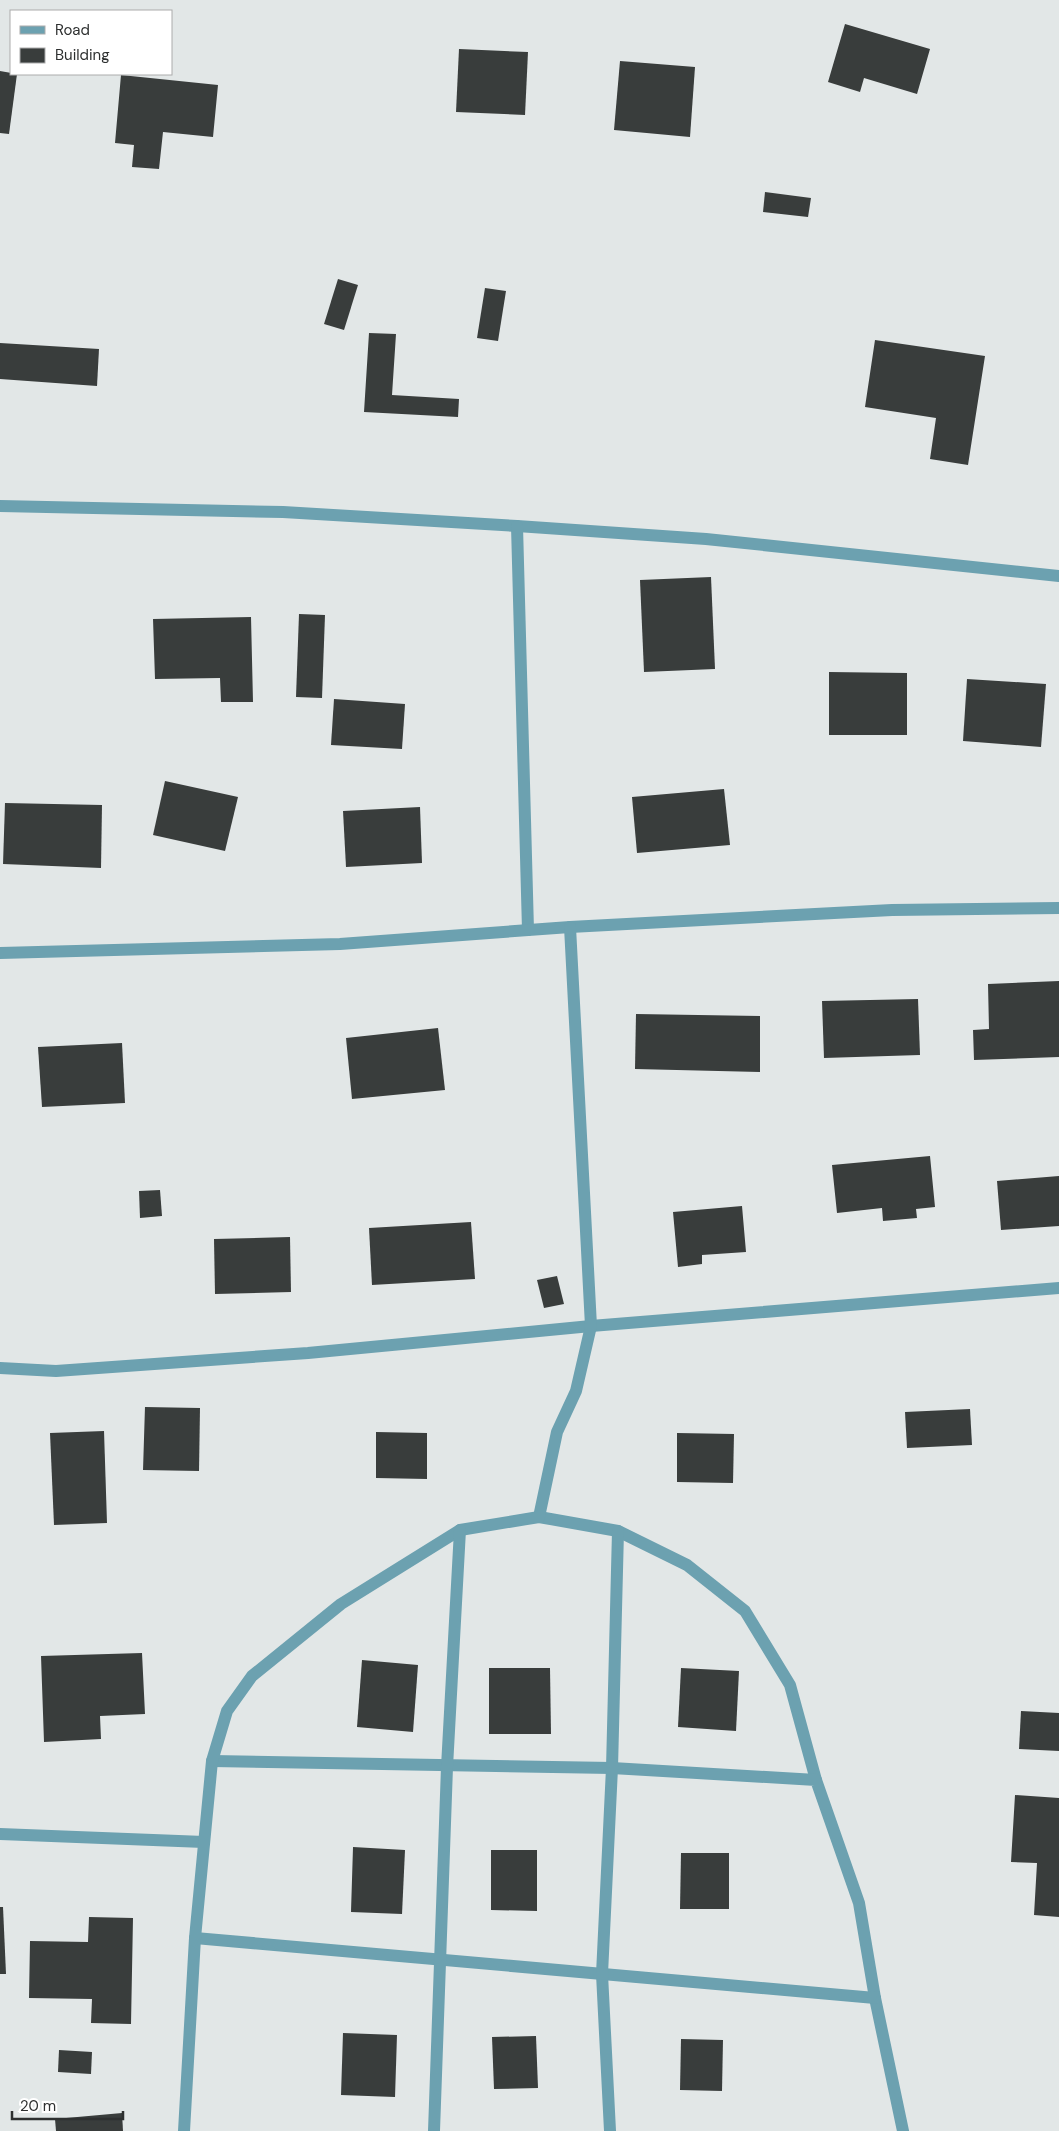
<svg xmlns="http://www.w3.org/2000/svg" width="1059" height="2131" viewBox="0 0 1059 2131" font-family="'DM Sans',sans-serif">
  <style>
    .building { fill: #393d3c }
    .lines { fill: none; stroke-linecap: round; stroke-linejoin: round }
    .minor { stroke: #6ca1b0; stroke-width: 12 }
  </style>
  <rect width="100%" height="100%" fill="#e2e7e7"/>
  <g class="building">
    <polygon points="845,24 930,49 917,94 864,78 860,92 828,82"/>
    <polygon points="459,49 528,52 525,115 456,112"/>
    <polygon points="620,61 695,67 690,137 614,130"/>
    <polygon points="0,71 17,74 9,134 0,133"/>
    <polygon points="121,75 218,85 213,137 163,132 159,169 132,167 134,145 115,143"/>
    <polygon points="765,192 811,198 808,217 763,212"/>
    <polygon points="338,279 358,285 344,330 324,324"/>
    <polygon points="485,288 506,291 498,341 477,338"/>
    <polygon points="369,333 396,334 392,395 459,399 458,417 364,412"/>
    <polygon points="875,340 985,356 968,465 930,459 936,418 865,407"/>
    <polygon points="0,343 99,349 97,386 0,379"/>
    <polygon points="711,577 715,669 644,672 640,580"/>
    <polygon points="299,614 325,615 322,698 296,697"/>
    <polygon points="251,617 253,702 221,702 220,678 155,679 153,619"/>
    <polygon points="829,672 907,673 907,735 829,735"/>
    <polygon points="967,679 1046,684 1041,747 963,741"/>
    <polygon points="334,699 405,704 402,749 331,745"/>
    <polygon points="165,781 238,797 225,851 153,835"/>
    <polygon points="724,789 730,845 637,853 632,797"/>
    <polygon points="5,803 102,805 101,868 3,864"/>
    <polygon points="420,807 422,863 346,867 343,811"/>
    <polygon points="1059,981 1059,1057 974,1060 973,1030 989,1029 988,984"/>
    <polygon points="918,999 920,1055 824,1058 822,1001"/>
    <polygon points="636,1014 760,1016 760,1072 635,1069"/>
    <polygon points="438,1028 445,1090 352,1099 346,1038"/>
    <polygon points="122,1043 125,1103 42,1107 38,1047"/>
    <polygon points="930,1156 935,1207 916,1209 917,1218 883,1221 882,1208 837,1213 832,1165"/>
    <polygon points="1059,1176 1059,1226 1001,1230 997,1181"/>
    <polygon points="160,1190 162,1216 140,1218 139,1191"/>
    <polygon points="742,1206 746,1252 702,1255 702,1264 678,1267 673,1212"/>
    <polygon points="471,1222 475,1279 372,1285 369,1228"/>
    <polygon points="290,1237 291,1292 215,1294 214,1239"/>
    <polygon points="557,1276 564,1304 544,1308 537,1280"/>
    <polygon points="145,1407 200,1408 199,1471 143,1470"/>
    <polygon points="970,1409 972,1445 907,1448 905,1412"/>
    <polygon points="104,1431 107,1523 54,1525 50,1433"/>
    <polygon points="376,1432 427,1433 427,1479 376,1478"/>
    <polygon points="677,1433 734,1434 733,1483 677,1482"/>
    <polygon points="142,1653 145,1714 100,1716 101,1739 44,1742 41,1656"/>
    <polygon points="362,1660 418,1665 413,1732 357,1727"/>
    <polygon points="489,1668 550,1668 551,1734 489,1734"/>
    <polygon points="681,1668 739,1671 736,1731 678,1727"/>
    <polygon points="1021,1711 1059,1713 1059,1751 1019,1749"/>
    <polygon points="1015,1795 1059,1798 1059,1917 1034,1915 1037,1863 1011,1862"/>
    <polygon points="353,1847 405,1850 402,1914 351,1912"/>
    <polygon points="491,1850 537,1850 537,1911 491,1910"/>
    <polygon points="681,1853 729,1853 729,1909 680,1909"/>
    <polygon points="0,1907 3,1907 6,1974 0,1974"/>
    <polygon points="89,1917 133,1918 131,2024 91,2023 92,1999 29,1998 30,1941 88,1942"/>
    <polygon points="343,2033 397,2035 395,2097 341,2095"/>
    <polygon points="536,2036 538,2088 494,2089 492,2037"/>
    <polygon points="681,2039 723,2040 722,2091 680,2090"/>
    <polygon points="59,2050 92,2052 91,2074 58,2072"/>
    <polygon points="122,2113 123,2131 56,2131 55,2119"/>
  </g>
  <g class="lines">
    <g class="minor">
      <polyline points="0,506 283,512 517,526 706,539 1059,576"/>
      <polyline points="517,526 528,930"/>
      <polyline points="0,953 340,944 570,927 892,910 1059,908"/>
      <polyline points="0,1368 56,1371 308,1353 591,1326 1059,1288"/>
      <polyline points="539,1517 618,1531 687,1565 745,1611 790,1685 816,1780"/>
      <polyline points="212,1761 612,1768 816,1780 859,1903 875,1998 903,2131"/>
      <polyline points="0,1834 204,1842"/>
      <polyline points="195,1938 875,1998"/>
      <polyline points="184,2131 195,1938 212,1761 227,1711 252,1676 341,1604 460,1530 539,1517 557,1432 576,1391 591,1326 570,927"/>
      <polyline points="434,2131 447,1767 460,1530"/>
      <polyline points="610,2131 602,1974 612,1768 618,1531"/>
    </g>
  </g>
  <rect x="10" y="10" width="162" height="65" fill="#ffffff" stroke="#abacac"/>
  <rect x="20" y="26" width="25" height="8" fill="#6ca1b0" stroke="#abacac"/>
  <text x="55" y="35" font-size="15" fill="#2e3030">Road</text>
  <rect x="20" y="48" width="25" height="15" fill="#393d3c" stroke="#abacac"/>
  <text x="55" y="60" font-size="15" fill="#2e3030">Building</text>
  <path d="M12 2111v8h111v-8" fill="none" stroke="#2e3030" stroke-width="2.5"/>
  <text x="20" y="2111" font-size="15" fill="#2e3030" stroke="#ffffff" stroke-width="4" paint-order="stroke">20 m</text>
</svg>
